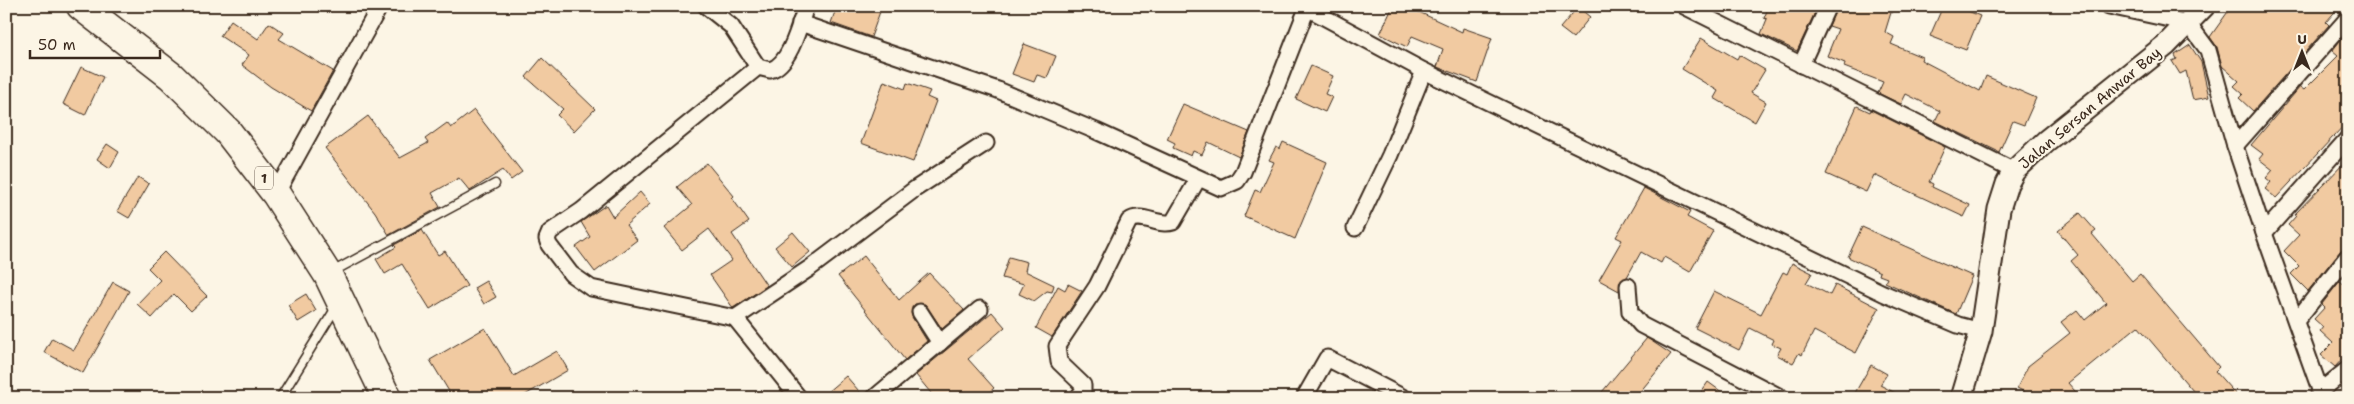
<svg xmlns="http://www.w3.org/2000/svg" width="2354" height="404" viewBox="0 0 2354 404" font-family="'Shantell Sans',sans-serif">
  <style>
    .building { fill: #f1caa1; stroke: #3b2a1e }
    .lines { fill: none; stroke-linecap: round; stroke-linejoin: round }
    .lane-casing { stroke: #3b2a1e; stroke-width: 11 }
    .street-casing { stroke: #3b2a1e; stroke-width: 19 }
    .secondary-casing { stroke: #3b2a1e; stroke-width: 25 }
    .highway-casing { stroke: #3b2a1e; stroke-width: 31 }
    .lane { stroke: #fcf5e5; stroke-width: 8 }
    .street { stroke: #fcf5e5; stroke-width: 15 }
    .secondary { stroke: #fcf5e5; stroke-width: 21 }
    .highway { stroke: #fcf5e5; stroke-width: 28 }
    .labels { text-anchor: middle; dominant-baseline: central; stroke-width: 4; stroke-linejoin: round; paint-order: stroke }
    .shield { fill: #fcf5e5; stroke: #75675a; stroke-width: 1 }
    .shield-label { font-size: 14px; font-weight: bold; fill: #3b2a1e }
    .street-label { font-size: 15px; fill: #3b2a1e; stroke: #fcf5e5 }
  </style>
  <rect width="100%" height="100%" fill="#fcf5e5"/>
  <filter id="ink" filterUnits="userSpaceOnUse"><feTurbulence type="fractalNoise" baseFrequency=".02" numOctaves="2"/><feDisplacementMap in="SourceGraphic" scale="10" xChannelSelector="R" yChannelSelector="G"/><feConvolveMatrix kernelMatrix="1 2 1 2 8 2 1 2 1" color-interpolation-filters="sRGB"/></filter>
  <g filter="url(#ink)">
    <g class="building">
      <polygon points="837,6 882,6 871,37 831,23"/>
      <polygon points="1393,6 1406,6 1462,32 1463,28 1492,38 1477,82 1437,67 1443,49 1412,36 1407,47 1380,34"/>
      <polygon points="1769,6 1818,6 1797,51 1761,34 1767,19 1764,18"/>
      <polygon points="1837,6 1893,6 1885,32 1894,37 1891,44 1922,57 1921,60 1980,91 1986,76 2036,98 2024,125 2013,121 1999,152 1935,121 1940,111 1906,94 1901,104 1878,93 1883,82 1844,67 1845,63 1827,56 1838,29 1829,26"/>
      <polygon points="1943,6 1956,6 1980,16 1966,50 1930,36"/>
      <polygon points="2232,6 2340,6 2326,22 2329,25 2253,111 2239,98 2243,94 2234,86 2239,81 2222,66 2217,47 2210,37"/>
      <polygon points="1578,7 1590,17 1573,38 1560,28"/>
      <polygon points="231,20 258,39 269,23 284,33 279,39 333,71 311,111 271,87 242,65 249,55 220,36"/>
      <polygon points="2343,37 2348,41 2348,121 2276,198 2265,189 2271,182 2266,178 2273,170 2259,159 2263,154 2251,145 2300,87 2304,90 2338,56 2332,51"/>
      <polygon points="1701,38 1737,59 1739,55 1765,70 1751,93 1766,102 1755,122 1714,98 1718,91 1682,69"/>
      <polygon points="1024,44 1056,56 1047,78 1037,75 1034,82 1012,74"/>
      <polygon points="2190,45 2201,62 2209,97 2193,100 2186,71 2180,74 2172,61 2177,59 2175,55"/>
      <polygon points="542,58 595,109 574,131 557,115 563,109 526,77"/>
      <polygon points="1311,66 1333,76 1325,94 1332,97 1325,112 1296,99"/>
      <polygon points="81,67 103,77 85,115 63,104"/>
      <polygon points="884,81 905,89 907,83 930,91 927,97 936,101 913,162 861,143"/>
      <polygon points="1183,104 1249,132 1239,157 1208,142 1202,155 1193,151 1191,156 1173,148 1175,143 1167,139"/>
      <polygon points="1857,106 1870,112 1871,110 1945,147 1929,182 1933,184 1932,187 1970,205 1964,217 1874,175 1866,192 1826,174"/>
      <polygon points="474,110 522,172 511,180 503,170 470,191 459,178 432,193 440,207 389,235 375,212 325,148 368,116 400,158 428,143 425,139 447,123 451,128"/>
      <polygon points="1283,142 1327,162 1295,239 1244,216 1255,190 1260,192 1274,162 1269,160 1276,147 1280,149"/>
      <polygon points="107,144 119,152 110,168 97,159"/>
      <polygon points="2348,159 2348,247 2341,250 2308,291 2291,274 2299,266 2284,251 2299,235 2288,225 2296,216 2294,215"/>
      <polygon points="707,163 734,196 732,198 749,222 732,234 767,286 733,308 710,275 732,260 709,229 682,250 664,228 692,205 677,187"/>
      <polygon points="138,177 149,184 129,218 117,211"/>
      <polygon points="1644,188 1690,212 1687,217 1713,231 1690,272 1664,257 1661,263 1641,252 1627,277 1620,282 1619,291 1599,280 1622,240 1616,237"/>
      <polygon points="640,192 650,204 626,225 637,240 595,272 576,247 590,237 581,222 606,205 613,217"/>
      <polygon points="2080,213 2096,231 2092,234 2132,281 2140,274 2219,367 2215,371 2239,398 2199,398 2138,326 2068,383 2081,398 2036,398 2017,388 2028,366 2070,333 2061,322 2077,310 2085,320 2106,303 2071,261 2078,255 2058,231"/>
      <polygon points="1862,227 1972,276 1956,314 1885,282 1887,278 1879,275 1880,272 1848,257"/>
      <polygon points="422,230 438,255 445,251 467,286 430,309 402,264 385,274 376,259 396,247 394,245"/>
      <polygon points="793,232 810,252 792,267 775,247"/>
      <polygon points="164,252 207,296 191,311 174,294 152,318 137,304 160,280 148,268"/>
      <polygon points="864,256 899,300 929,273 964,310 942,329 925,304 915,304 911,312 912,317 927,341 905,360 838,276"/>
      <polygon points="1009,257 1027,262 1025,271 1054,285 1052,292 1047,291 1034,301 1019,294 1024,284 1002,278"/>
      <polygon points="1792,263 1812,273 1806,283 1830,295 1835,285 1879,308 1856,353 1814,331 1802,355 1799,353 1793,363 1777,355 1781,348 1772,344 1774,340 1750,328 1739,350 1695,328 1714,291 1761,314 1783,272 1787,274"/>
      <polygon points="486,281 496,297 484,304 474,288"/>
      <polygon points="2340,281 2348,288 2348,356 2346,355 2335,367 2321,355 2333,343 2320,331 2323,327 2314,319 2325,307 2322,304"/>
      <polygon points="113,282 129,291 83,373 44,352 52,338 74,350"/>
      <polygon points="1068,284 1082,291 1052,337 1036,328 1058,286 1065,290"/>
      <polygon points="306,294 316,311 298,322 288,305"/>
      <polygon points="992,312 1005,327 968,359 994,388 983,398 935,398 916,375"/>
      <polygon points="485,328 514,376 557,351 568,370 520,398 453,398 430,360"/>
      <polygon points="1647,338 1671,354 1635,398 1597,398"/>
      <polygon points="1871,365 1887,374 1880,385 1905,398 1852,398"/>
      <polygon points="846,376 865,398 820,398"/>
      <polygon points="1708,382 1730,398 1697,398"/>
    </g>
    <g class="lines">
      <defs>
        <g id="lane">
          <polyline points="332,272 495,184"/>
          <polyline points="280,398 337,306"/>
        </g>
        <g id="street">
          <path d="M706 6 731 26 758 67 770 70C790 65 800 24 806 6"/>
          <polyline points="1684,6 2014,171"/>
          <polyline points="2109,6 2188,23 2208,50 2235,146 2264,233 2323,398"/>
          <polyline points="1307,8 1424,71 1883,293 1958,325 1981,331"/>
          <polyline points="800,23 998,90 1096,131 1221,188 1237,181 1243,172 1308,6"/>
          <polyline points="1801,65 1828,6"/>
          <polyline points="758,67 581,211 550,232 547,239 549,245 571,274 591,288 735,318 810,268 915,189 986,143"/>
          <polyline points="2235,146 2348,18"/>
          <polyline points="276,194 380,6"/>
          <polyline points="1355,228 1390,155 1424,71"/>
          <polyline points="2264,233 2348,138"/>
          <polyline points="1628,286 1630,312 1641,325 1782,398"/>
          <polyline points="920,312 940,343"/>
          <polyline points="735,318 799,398"/>
          <polyline points="2296,321 2348,256"/>
          <polyline points="2319,392 2348,369"/>
          <path d="M1078 397 1083 391V385L1059 362 1057 346 1097 286 1129 221C1141 212 1159 227 1173 222L1198 179"/>
          <polyline points="874,398 980,309"/>
          <polyline points="1304,398 1327,358 1404,398"/>
        </g>
        <polyline id="secondary" points="1961,398 1981,331 1999,209 2007,184 2014,171 2046,141 2166,45 2204,6"/>
        <polyline id="highway" points="81,6 171,76 228,132 276,194 328,275 387,398"/>
      </defs>
      <use href="#lane" class="lane-casing"/>
      <use href="#street" class="street-casing"/>
      <use href="#secondary" class="secondary-casing"/>
      <use href="#highway" class="highway-casing"/>
      <use href="#lane" class="lane"/>
      <use href="#street" class="street"/>
      <use href="#secondary" class="secondary"/>
      <use href="#highway" class="highway"/>
    </g>
  </g>
  <g class="labels">
    <rect class="shield" x="255" y="166.5" width="18" height="23" rx="4"/>
    <g class="shield-label">
      <text x="264" y="178">1</text>
    </g>
    <g class="street-label">
      <text transform="translate(2090 108) rotate(-40)">Jalan Sersan Anwar Bay</text>
    </g>
  </g>
  <rect width="2354" height="404" fill="none" stroke="#fcf5e5" stroke-width="25"/>
  <rect x="12" y="12" width="2329" height="379" fill="none" stroke="#3b2a1e" stroke-width="2" filter="url(#ink)"/>
  <g transform="translate(2302 52)" stroke="#fcf5e5" stroke-width="4" paint-order="stroke">
  <path d="M0-4L9 19L0 12L-9 19Z" fill="#3b2a1e"/>
  <text y="-8" font-size="14" font-weight="bold" text-anchor="middle" fill="#3b2a1e">U</text>
  </g>
  <path d="M30 50v8h130v-8" fill="none" stroke="#3b2a1e" stroke-width="2.5"/>
  <text x="38" y="50" font-size="15" fill="#3b2a1e" stroke="#fcf5e5" stroke-width="4" paint-order="stroke">50 m</text>
</svg>
